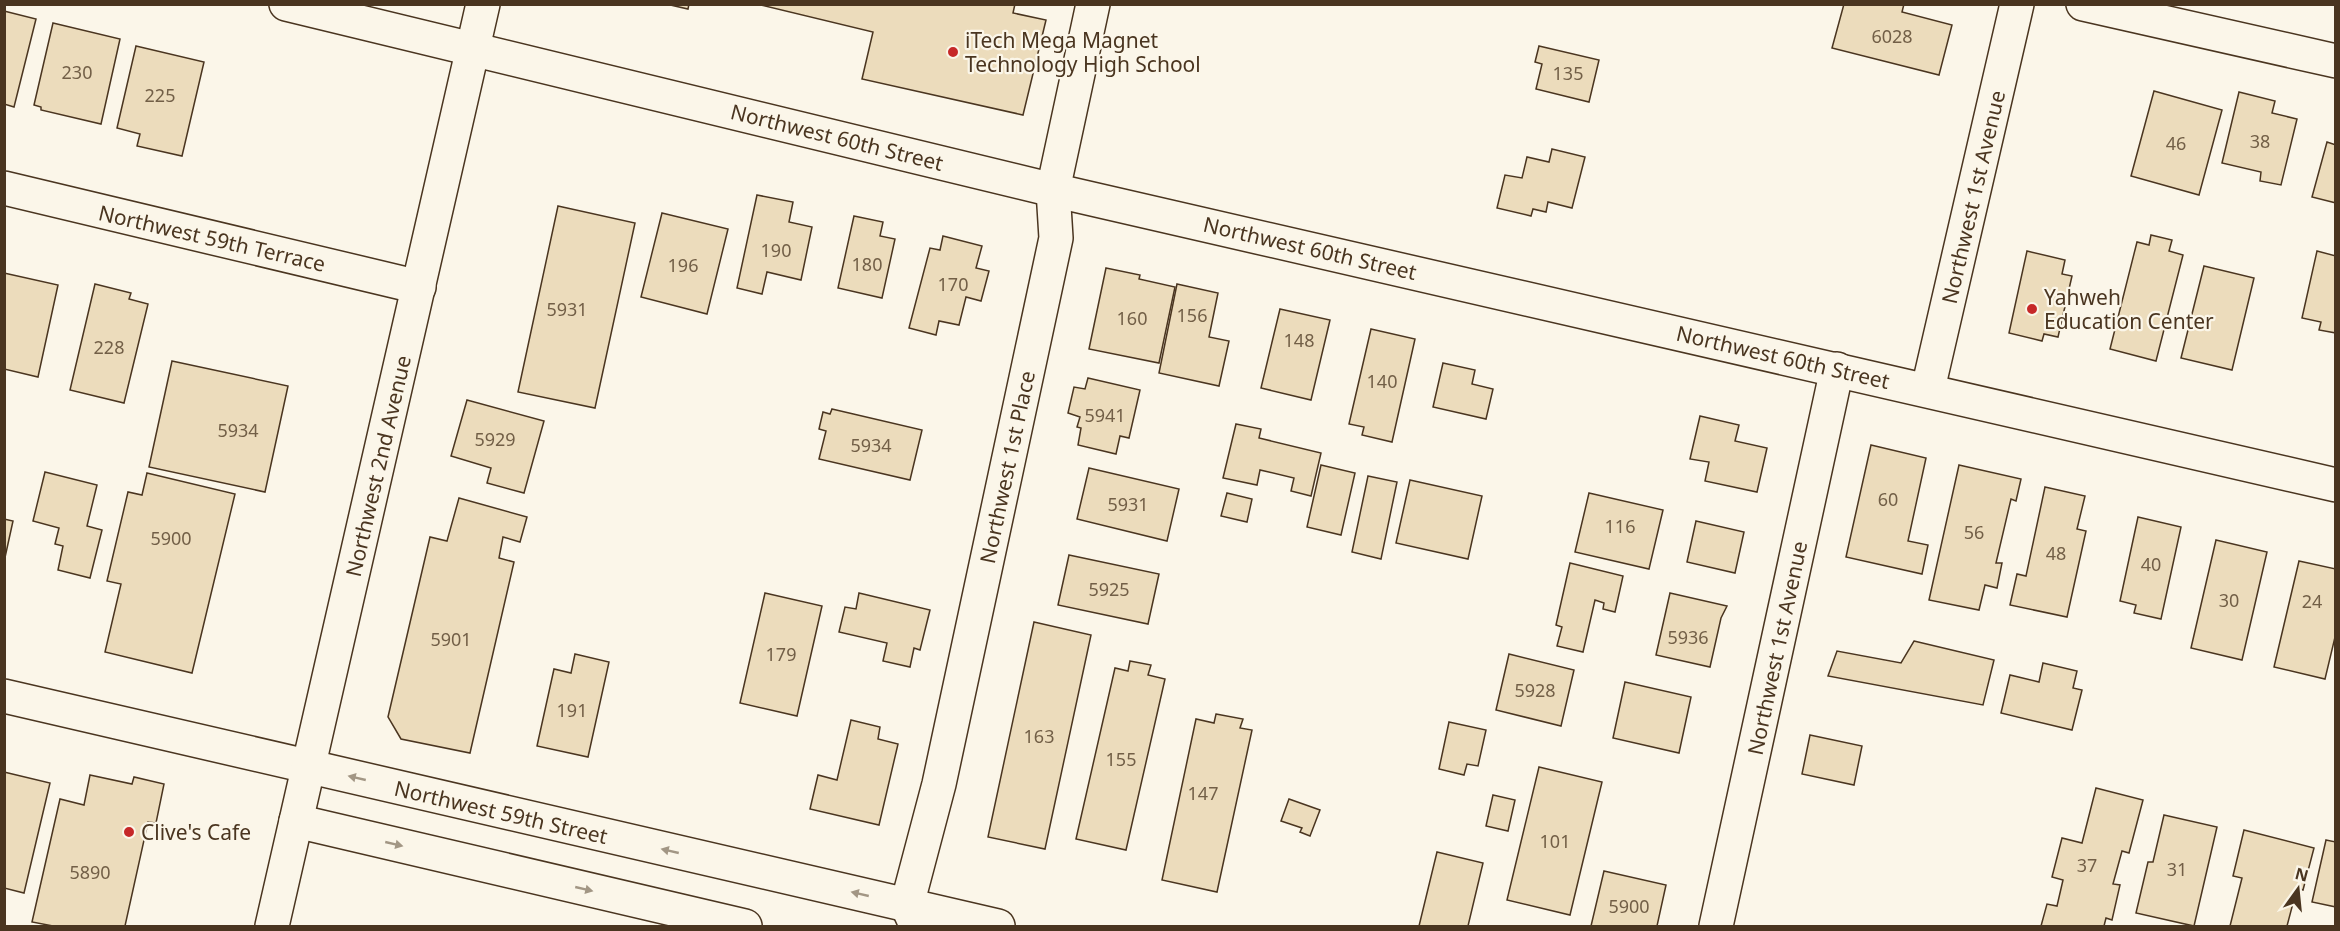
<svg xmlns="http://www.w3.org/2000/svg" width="2340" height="931" viewBox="0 0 2340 931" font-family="'Noto Sans',sans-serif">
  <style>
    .building { fill: #ecdcbc; stroke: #4a3520; stroke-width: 1.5 }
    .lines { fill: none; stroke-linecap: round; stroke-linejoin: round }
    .minor-casing { stroke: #4a3520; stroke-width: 36 }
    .tertiary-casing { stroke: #4a3520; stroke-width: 36 }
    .minor { stroke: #fbf6e9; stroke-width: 33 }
    .tertiary { stroke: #fbf6e9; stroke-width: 33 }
    .oneway { fill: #a29684 }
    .poi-dot { fill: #c62828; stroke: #fbf6e9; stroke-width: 2 }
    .labels { text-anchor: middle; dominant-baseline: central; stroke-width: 4.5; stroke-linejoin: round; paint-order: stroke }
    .number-label { font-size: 18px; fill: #725f47 }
    .poi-label { font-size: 21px; fill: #4a3520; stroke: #fbf6e9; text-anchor: start }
    .street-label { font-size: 21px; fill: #4a3520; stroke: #fbf6e9 }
  </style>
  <rect width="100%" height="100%" fill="#fbf6e9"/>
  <g class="building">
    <polygon points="666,4 689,4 688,9"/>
    <polygon points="757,4 1015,4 1013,13 1046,20 1023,115 862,79 873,32"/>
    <polygon points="1844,4 1904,4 1902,12 1952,25 1939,75 1832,48"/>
    <polygon points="4,11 36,19 14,107 4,104"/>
    <polygon points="53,23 120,39 101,124 41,110 41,107 34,105"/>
    <polygon points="136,46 204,62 182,156 137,146 140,134 117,128"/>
    <polygon points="1539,46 1599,60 1589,102 1536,89 1542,64 1535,62"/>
    <polygon points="2154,91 2222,110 2199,195 2131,176"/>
    <polygon points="2239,92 2275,101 2272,113 2297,119 2281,185 2260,181 2261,172 2222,163"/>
    <polygon points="2327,142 2336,145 2336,203 2312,197"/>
    <polygon points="1552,149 1585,157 1572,208 1548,202 1546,212 1533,209 1531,216 1497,208 1505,175 1522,178 1527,157 1549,162"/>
    <polygon points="757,195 793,202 789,222 812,227 801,280 767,272 762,294 737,288"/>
    <polygon points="558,206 635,223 595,408 518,392"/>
    <polygon points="662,213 728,229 707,314 641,297"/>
    <polygon points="854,216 883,222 880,236 895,239 882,298 838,288"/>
    <polygon points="2151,235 2172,240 2169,251 2183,255 2156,361 2110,349 2137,242 2149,245"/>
    <polygon points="943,236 982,246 976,268 989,271 981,301 966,297 959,325 939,321 936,335 909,328 930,248 940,250"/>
    <polygon points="2027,251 2065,260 2062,274 2072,276 2058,337 2044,334 2042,341 2009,333"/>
    <polygon points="2317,251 2336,256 2336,333 2319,330 2321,322 2302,318"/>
    <polygon points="2204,266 2254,278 2232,370 2181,358"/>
    <polygon points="1106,268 1140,275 1139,279 1175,287 1159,363 1089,349"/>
    <polygon points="4,273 58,285 38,377 4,369"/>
    <polygon points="95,284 131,293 129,299 148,304 124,403 70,390"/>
    <polygon points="1177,284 1218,293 1209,337 1229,341 1219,386 1159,373"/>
    <polygon points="1280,309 1330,320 1311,400 1261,388"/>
    <polygon points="1371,329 1415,339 1392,442 1362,435 1364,427 1349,424"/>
    <polygon points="172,361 288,386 265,492 149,467"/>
    <polygon points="1443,363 1475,370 1472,384 1493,389 1486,419 1433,407"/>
    <polygon points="1088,378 1140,390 1129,438 1120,436 1116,454 1078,445 1081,428 1077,427 1080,417 1068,413 1074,387 1085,389"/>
    <polygon points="467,400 544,421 524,493 487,483 491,468 451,456"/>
    <polygon points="832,409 922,430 910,480 819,459 826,431 819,429 823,412 830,414"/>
    <polygon points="1700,416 1739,425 1735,441 1767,448 1757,492 1705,481 1709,462 1690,459"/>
    <polygon points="1236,424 1261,429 1259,438 1321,453 1311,496 1291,491 1294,478 1260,470 1257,485 1223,478"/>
    <polygon points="1871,445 1926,458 1908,541 1928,545 1922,574 1846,557"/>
    <polygon points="1321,465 1355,473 1341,535 1307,527"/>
    <polygon points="1959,465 2021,479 2016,501 2011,499 1996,563 2002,563 1997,588 1985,585 1979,610 1929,600"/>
    <polygon points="1089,468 1179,489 1167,541 1077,519"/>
    <polygon points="45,472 97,485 87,526 102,530 90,578 58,570 63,546 55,544 59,528 33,521"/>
    <polygon points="147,473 235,494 192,673 105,652 121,584 107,581 128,492 142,495"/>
    <polygon points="1368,476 1397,482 1381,559 1352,552"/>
    <polygon points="1410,480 1482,496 1468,559 1396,543"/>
    <polygon points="2045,487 2085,496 2077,529 2086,531 2067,617 2010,605 2017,574 2026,576"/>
    <polygon points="1227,493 1252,499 1247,522 1221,516"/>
    <polygon points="1589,493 1663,510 1649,569 1575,552"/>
    <polygon points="459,498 527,517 520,542 503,537 499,558 514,562 470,753 401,739 388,717 430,537 447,541"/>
    <polygon points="2138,517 2181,527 2161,619 2134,613 2136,605 2120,601"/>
    <polygon points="4,519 13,521 4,562"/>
    <polygon points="1696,521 1744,532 1735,573 1687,562"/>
    <polygon points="2216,540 2267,552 2242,660 2191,648"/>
    <polygon points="1069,555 1159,574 1148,624 1058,605"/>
    <polygon points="2299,561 2336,569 2336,633 2325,679 2274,667"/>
    <polygon points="1570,563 1623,576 1615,612 1603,609 1604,603 1595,600 1583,652 1557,646 1562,627 1556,625"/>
    <polygon points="765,593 822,606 797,716 740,703"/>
    <polygon points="859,593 930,610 920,650 914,648 910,667 883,661 887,643 839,632 845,607 856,609"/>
    <polygon points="1670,593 1727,606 1721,618 1710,667 1656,655"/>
    <polygon points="1034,622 1091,635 1045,849 988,837"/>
    <polygon points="1914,641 1994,660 1983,705 1828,676 1837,651 1901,663"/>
    <polygon points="575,654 609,662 588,757 537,746 554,669 571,673"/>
    <polygon points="1509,654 1574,670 1561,726 1496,710"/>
    <polygon points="1130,661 1151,665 1148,675 1165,679 1126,850 1076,839 1115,668 1128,671"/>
    <polygon points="2043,663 2077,671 2073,688 2082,690 2072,730 2001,713 2010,675 2039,682"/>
    <polygon points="1625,682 1691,697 1679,753 1613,738"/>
    <polygon points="1216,714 1243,719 1240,728 1252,730 1217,892 1162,880 1196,719 1214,723"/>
    <polygon points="851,720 880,727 878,739 898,744 879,825 810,809 818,775 837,780"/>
    <polygon points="1449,722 1486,730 1478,766 1467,764 1464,775 1439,769"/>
    <polygon points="1810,735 1862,746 1854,785 1802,774"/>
    <polygon points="1539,767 1602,782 1570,915 1507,900"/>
    <polygon points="4,772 50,783 24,893 4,888"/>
    <polygon points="90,775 132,784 134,777 164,784 156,823 148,822 125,926 53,926 32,922 60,799 84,805"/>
    <polygon points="2096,788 2143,800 2129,853 2122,851 2113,884 2120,885 2112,920 2106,918 2104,926 2041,926 2047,904 2057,906 2063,880 2052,877 2062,838 2082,843"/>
    <polygon points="1493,795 1515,800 1508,831 1486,826"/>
    <polygon points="1289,799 1320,810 1310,836 1300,832 1302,828 1281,821"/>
    <polygon points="2164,815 2217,827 2194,926 2136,913 2148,862 2153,862"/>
    <polygon points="2244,830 2314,848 2303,890 2297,888 2287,926 2230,926 2242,878 2233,876"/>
    <polygon points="2326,840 2336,842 2336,907 2312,902"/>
    <polygon points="1437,852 1483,863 1468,926 1419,926"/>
    <polygon points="1604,871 1666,885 1657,926 1591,926"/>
  </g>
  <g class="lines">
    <defs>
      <g id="minor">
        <polyline points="286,4 1053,190 2336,485"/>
        <polyline points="2083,4 2336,61"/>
        <polyline points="4,188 419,287"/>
        <polyline points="1928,389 2017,4"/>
        <polyline points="4,696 998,926"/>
        <polyline points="296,821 745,926"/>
        <polyline points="916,925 907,905 939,784 1056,238 1053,190 1093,4"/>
        <polyline points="1716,926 1837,369"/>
      </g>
      <polyline id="tertiary" points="272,926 483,4"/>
    </defs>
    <use href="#minor" class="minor-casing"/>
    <use href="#tertiary" class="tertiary-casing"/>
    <use href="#minor" class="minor"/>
    <use href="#tertiary" class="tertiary"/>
  </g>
  <defs><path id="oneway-solid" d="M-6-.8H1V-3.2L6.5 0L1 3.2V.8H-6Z" transform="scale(1.5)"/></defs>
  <g class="oneway">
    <use href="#oneway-solid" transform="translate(357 778) rotate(-167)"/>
    <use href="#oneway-solid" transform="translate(394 844) rotate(13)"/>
    <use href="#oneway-solid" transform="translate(670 851) rotate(-167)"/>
    <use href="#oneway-solid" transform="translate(584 889) rotate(13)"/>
    <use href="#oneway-solid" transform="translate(860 894) rotate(-167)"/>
  </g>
  <g class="poi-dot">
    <circle cx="953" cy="52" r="6"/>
    <circle cx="2032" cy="309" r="6"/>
    <circle cx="129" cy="832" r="6"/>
  </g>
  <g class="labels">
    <g class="number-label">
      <text x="1892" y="36">6028</text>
      <text x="77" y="72">230</text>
      <text x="1568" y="73">135</text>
      <text x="160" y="95">225</text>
      <text x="2260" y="141">38</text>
      <text x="2176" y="143">46</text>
      <text x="776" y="250">190</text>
      <text x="867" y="264">180</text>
      <text x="683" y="265">196</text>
      <text x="953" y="284">170</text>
      <text x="567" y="309">5931</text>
      <text x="1192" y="315">156</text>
      <text x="1132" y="318">160</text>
      <text x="1299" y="340">148</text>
      <text x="109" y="347">228</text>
      <text x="1382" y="381">140</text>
      <text x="1105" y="415">5941</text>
      <text x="238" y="430">5934</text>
      <text x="495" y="439">5929</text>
      <text x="871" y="445">5934</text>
      <text x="1888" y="499">60</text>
      <text x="1128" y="504">5931</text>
      <text x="1620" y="526">116</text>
      <text x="1974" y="532">56</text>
      <text x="171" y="538">5900</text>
      <text x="2056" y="553">48</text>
      <text x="2151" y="564">40</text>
      <text x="1109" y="589">5925</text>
      <text x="2229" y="600">30</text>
      <text x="2312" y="601">24</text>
      <text x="1688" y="637">5936</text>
      <text x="451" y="639">5901</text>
      <text x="781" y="654">179</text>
      <text x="1535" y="690">5928</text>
      <text x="572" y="710">191</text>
      <text x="1039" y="736">163</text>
      <text x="1121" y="759">155</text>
      <text x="1203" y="793">147</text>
      <text x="1555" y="841">101</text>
      <text x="2087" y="865">37</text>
      <text x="2177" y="869">31</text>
      <text x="90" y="872">5890</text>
      <text x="1629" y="906">5900</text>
    </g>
    <g class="poi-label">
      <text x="965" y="40">iTech Mega Magnet<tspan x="965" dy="24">Technology High School</tspan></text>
      <text x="2044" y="297">Yahweh<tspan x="2044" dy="24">Education Center</tspan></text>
      <text x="141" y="832">Clive's Cafe</text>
    </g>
    <g class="street-label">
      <text transform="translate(837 137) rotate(14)">Northwest 60th Street</text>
      <text transform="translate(1973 197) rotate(-77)">Northwest 1st Avenue</text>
      <text transform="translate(212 238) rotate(13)">Northwest 59th Terrace</text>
      <text transform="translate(1310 248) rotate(13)">Northwest 60th Street</text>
      <text transform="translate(1783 357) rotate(13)">Northwest 60th Street</text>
      <text transform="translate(378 466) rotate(-77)">Northwest 2nd Avenue</text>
      <text transform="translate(1007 467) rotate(-78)">Northwest 1st Place</text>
      <text transform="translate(1777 648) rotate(-78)">Northwest 1st Avenue</text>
      <text transform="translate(501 812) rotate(13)">Northwest 59th Street</text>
    </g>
  </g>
  <rect width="2340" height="931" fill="none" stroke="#4a3520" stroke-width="12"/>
  <g transform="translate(2298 889) rotate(15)" stroke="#fbf6e9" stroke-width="4.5" paint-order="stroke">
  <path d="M0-4.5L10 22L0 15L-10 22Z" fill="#4a3520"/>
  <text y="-9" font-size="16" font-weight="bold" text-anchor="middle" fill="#4a3520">N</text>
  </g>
</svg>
